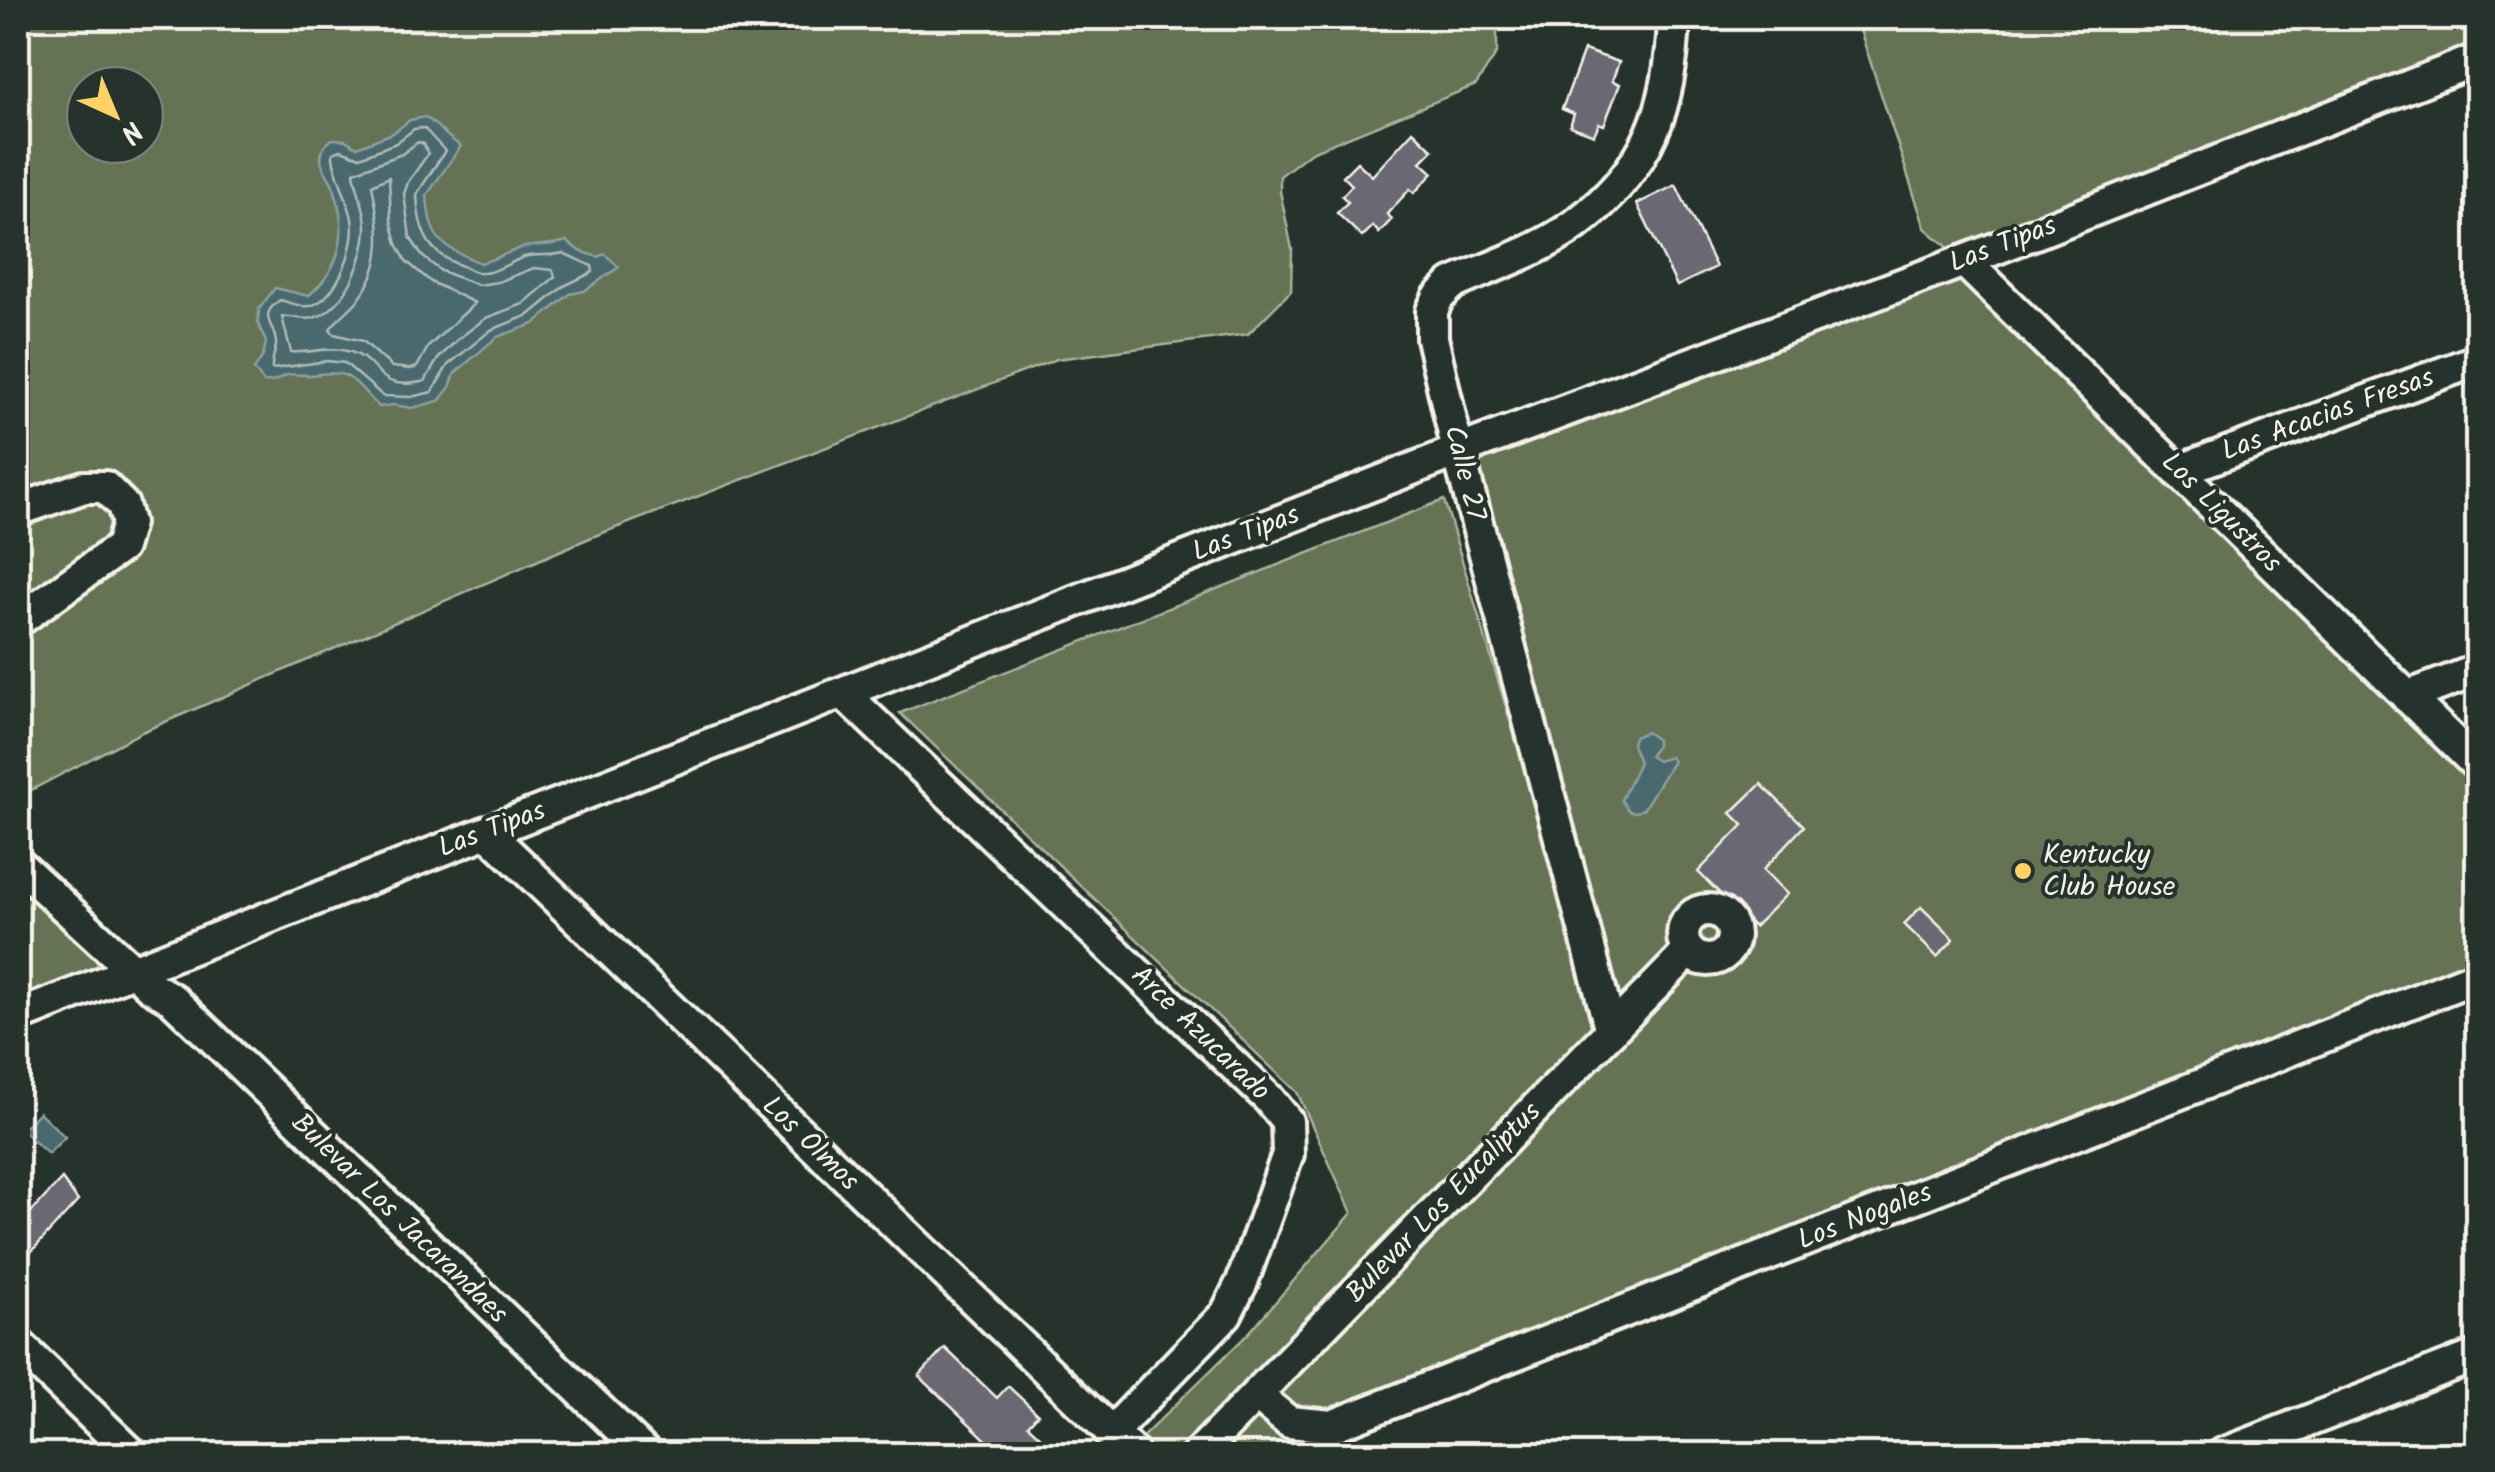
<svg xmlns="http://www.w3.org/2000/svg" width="2495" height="1472" viewBox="0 0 2495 1472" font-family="Kalam,sans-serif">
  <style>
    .green { fill: #657252; stroke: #acb29d; stroke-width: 2.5; fill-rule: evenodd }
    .water { fill: #48696e; stroke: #8d9f9f; stroke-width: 2.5 }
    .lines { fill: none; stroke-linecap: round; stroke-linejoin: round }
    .shore { stroke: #afbbb7; stroke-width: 2.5 }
    .building { fill: #6b6873; stroke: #f4f1e8; stroke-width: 2.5 }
    .minor-casing { stroke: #f4f1e8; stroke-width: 38 }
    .minor { stroke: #26332d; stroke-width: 30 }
    .poi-dot { fill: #ffd166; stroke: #26332d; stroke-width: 4 }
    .labels { text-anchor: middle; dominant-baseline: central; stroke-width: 8; stroke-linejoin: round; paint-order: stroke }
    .street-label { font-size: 28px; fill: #f4f1e8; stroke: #26332d }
    .poi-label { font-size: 28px; fill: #f4f1e8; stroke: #26332d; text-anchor: start }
  </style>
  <rect width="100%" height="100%" fill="#26332d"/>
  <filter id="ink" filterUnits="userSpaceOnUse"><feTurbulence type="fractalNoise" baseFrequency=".01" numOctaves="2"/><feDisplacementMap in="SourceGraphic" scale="20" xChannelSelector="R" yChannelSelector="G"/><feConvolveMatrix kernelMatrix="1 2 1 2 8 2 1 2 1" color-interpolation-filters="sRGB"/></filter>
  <g filter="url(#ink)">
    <g class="green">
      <path d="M18 18H1497V53L1476 85 1311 152 1280 176V191L1292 249 1291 291 1248 334 1057 359 592 537 142 732 18 797ZM85 85H145V145H85Z"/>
      <polygon points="1856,18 2477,18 2477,59 1965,261 2477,766 2477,976 1312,1424 1281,1454 1125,1454 1247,1335 1352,1213 1297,1092 900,713 1444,500 1601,1025 1458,451 1963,260 1925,228"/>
      <polygon points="18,864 135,971 18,1016"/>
    </g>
    <g class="water">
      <path d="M425 117C439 126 446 137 461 146L427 195C430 241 440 245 480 263 494 260 505 254 518 249 534 243 549 247 566 241L580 251 598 257 605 254 619 267 584 291 570 294 534 324 497 337 455 373 450 387 439 401 412 408 393 405 379 407C352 380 352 368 311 375 304 376 294 373 287 375 276 379 276 383 264 382L254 370 263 356 266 342 258 323 259 309 275 288 308 296C343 267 348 231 334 188 331 178 322 170 321 159 321 150 325 145 332 139L345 140 357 147 393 133 410 120Z"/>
      <polygon points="1646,732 1656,739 1656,747 1649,756 1657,761 1670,757 1673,761 1644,808 1637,812 1629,811 1621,800 1639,762 1632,744 1634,737"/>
      <polygon points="39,1112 65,1137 48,1154 22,1130"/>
    </g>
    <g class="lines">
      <g class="shore">
        <path d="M424 128 445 151 417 194C418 226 425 251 457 264 464 266 472 272 479 273 495 274 510 262 524 257 537 253 550 257 563 253L592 266 593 272 564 286 529 315 491 330 448 365 432 392 411 397 383 396 345 363 327 361 272 369C271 361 275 354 276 345 277 325 255 317 280 300 288 302 302 308 310 306 338 299 357 244 352 219 349 201 331 165 333 153L341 150 360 157 396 143 414 129Z"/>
        <path d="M418 142 424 144 428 154 408 182 404 194 410 237 422 256 441 271 478 285 498 282 534 268 553 270 555 277 523 304 486 318 458 339 438 359 425 381C373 394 382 359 347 351 327 346 310 354 291 352L282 317C292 315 303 321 313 318 346 310 366 256 366 226 366 208 356 190 354 172L402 154Z"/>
        <path d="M389 177 391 220 397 244 406 261 431 282 475 303 428 347 417 367 411 369 392 367 363 341 334 334 330 329C337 319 349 311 358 300 387 262 380 227 372 185Z"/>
      </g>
    </g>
    <g class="building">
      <polygon points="1584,50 1619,62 1612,81 1620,84 1604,125 1599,123 1594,135 1570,126 1574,114 1562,109"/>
      <polygon points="1413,131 1433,150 1421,162 1433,173 1414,193 1410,189 1387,214 1392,219 1379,233 1373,226 1362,237 1337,213 1348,202 1342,196 1352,185 1343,176 1357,162 1372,176"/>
      <polygon points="1676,185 1716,267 1677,286 1637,204"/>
      <polygon points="1761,784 1804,826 1763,870 1787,894 1754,927 1698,872 1743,825 1731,813"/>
      <polygon points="1921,907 1954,939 1937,957 1904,924"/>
      <polygon points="62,1179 78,1201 18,1266 18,1226"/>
      <polygon points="945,1348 997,1398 1008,1386 1038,1414 1028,1425 1042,1438 1026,1454 1001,1454 919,1376"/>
    </g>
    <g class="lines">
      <defs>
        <g id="minor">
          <polyline points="1964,261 2478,766"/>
          <polyline points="2178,471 2478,360"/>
          <polyline points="18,510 84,487 105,487 123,505 128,523 121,547 18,621"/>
          <polyline points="843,693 1268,1098 1287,1121 1288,1154 1242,1282 1226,1314 1110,1434"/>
          <polyline points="2407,697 2478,670"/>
          <polyline points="487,832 1134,1454"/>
          <polyline points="18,864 150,986 172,999 646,1454"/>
          <circle cx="1708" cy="935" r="25"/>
          <polyline points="18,1016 1458,451 1964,261 2478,59"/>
          <path d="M1611 1031 1458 451 1432 338V311L1438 298 1452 284C1492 266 1540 251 1576 224 1650 168 1671 107 1674 18"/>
          <polyline points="18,1344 132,1454"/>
          <polyline points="1256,1395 1289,1422 1332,1426 2478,976"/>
          <polyline points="1198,1454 1689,951"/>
          <polyline points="2223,1454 2478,1355"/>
        </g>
      </defs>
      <use href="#minor" class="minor-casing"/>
      <use href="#minor" class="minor"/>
    </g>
  </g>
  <circle class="poi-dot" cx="2023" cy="871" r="10"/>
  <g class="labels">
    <g class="street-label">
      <text transform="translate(2003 245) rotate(-21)">Las Tipas</text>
      <text transform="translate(2328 415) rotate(-20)">Las Acacias Fresas</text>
      <text transform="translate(1464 473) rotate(76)">Calle 27</text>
      <text transform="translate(2221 513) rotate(45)">Los Ligustros</text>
      <text transform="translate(1246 534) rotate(-21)">Las Tipas</text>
      <text transform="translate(492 830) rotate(-21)">Las Tipas</text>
      <text transform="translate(1200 1034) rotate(44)">Arce Azucarado</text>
      <text transform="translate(810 1144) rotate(44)">Los Olmos</text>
      <text transform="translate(1444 1203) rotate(-46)">Bulevar Los Eucaliptus</text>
      <text transform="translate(1865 1217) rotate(-21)">Los Nogales</text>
      <text transform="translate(399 1219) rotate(44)">Bulevar Los Jacarandaes</text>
    </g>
    <g class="poi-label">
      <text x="2043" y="855">Kentucky<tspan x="2043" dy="32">Club House</tspan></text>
    </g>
  </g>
  <rect width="2495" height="1472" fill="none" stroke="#26332d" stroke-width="60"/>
  <rect x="30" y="30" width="2435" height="1412" fill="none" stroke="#f4f1e8" stroke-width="4" filter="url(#ink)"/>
  <g transform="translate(115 115) rotate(136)"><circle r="48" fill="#26332d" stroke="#787f78" stroke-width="2.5"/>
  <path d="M0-8L18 38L0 25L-18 38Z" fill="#ffd166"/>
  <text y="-15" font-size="28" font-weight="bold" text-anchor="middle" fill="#f4f1e8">N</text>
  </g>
</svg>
